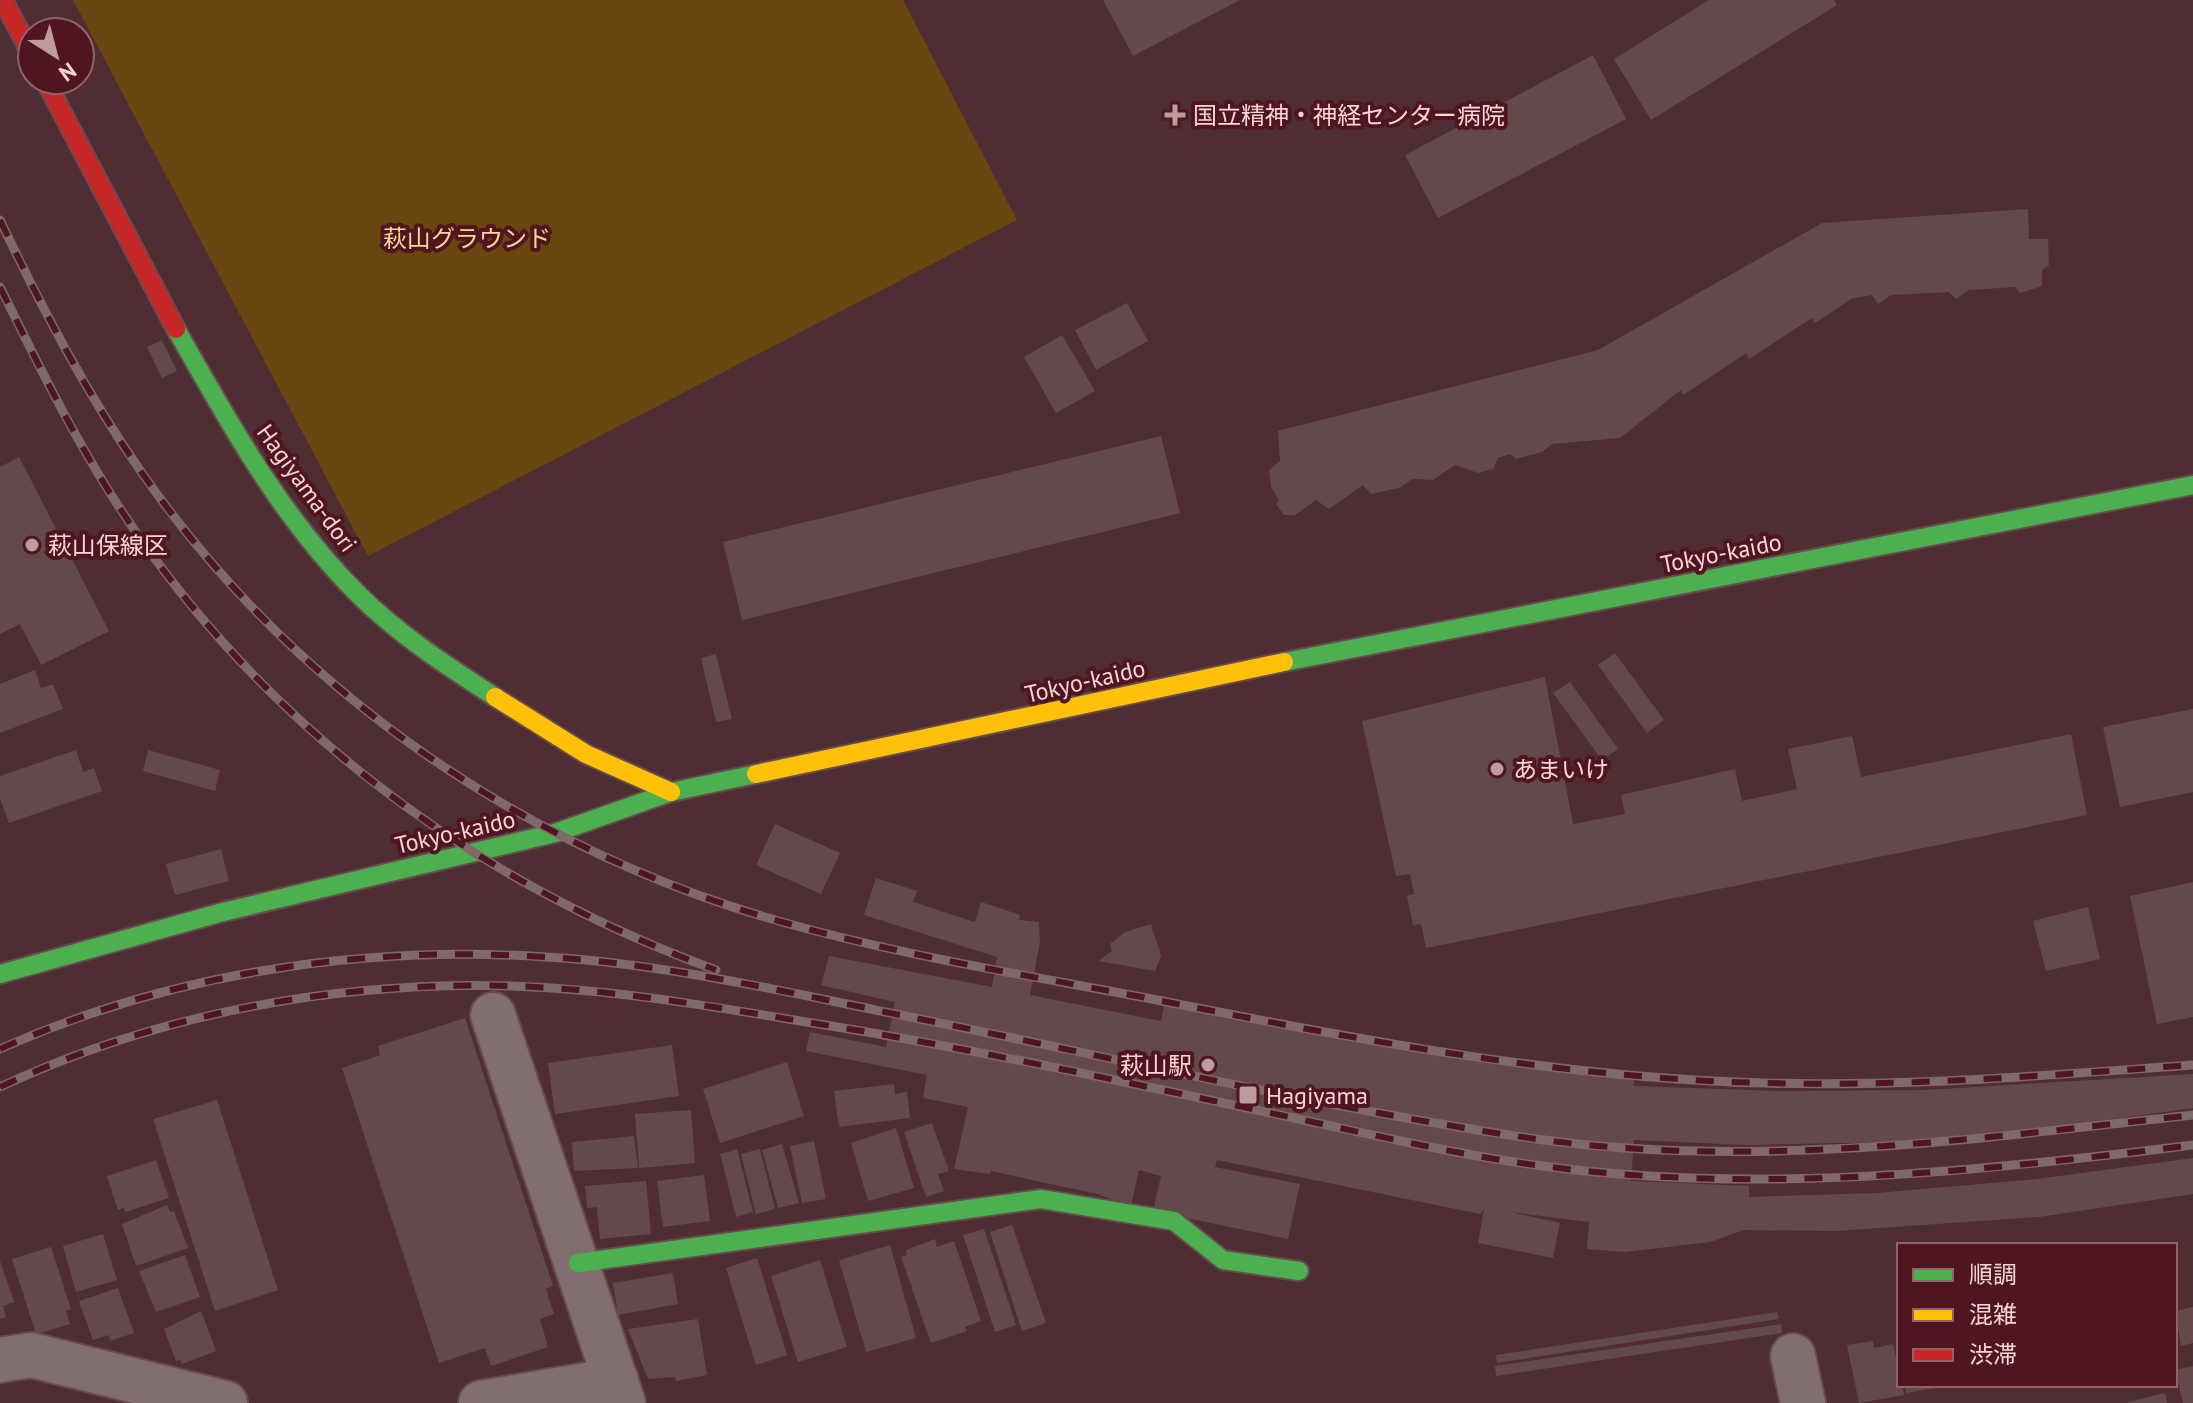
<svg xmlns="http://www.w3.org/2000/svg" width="2193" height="1403" viewBox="0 0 2193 1403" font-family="'PT Sans','Noto Sans JP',sans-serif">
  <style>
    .green { fill: #6a4610 }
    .building { fill: #64494c }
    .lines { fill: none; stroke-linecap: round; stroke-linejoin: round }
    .street-casing { stroke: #674b4f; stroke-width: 48 }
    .fast-casing { stroke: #674b4f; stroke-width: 22 }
    .slow-casing { stroke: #674b4f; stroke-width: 22 }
    .jam-casing { stroke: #674b4f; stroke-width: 22 }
    .street { stroke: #816e6f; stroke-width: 44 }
    .fast { stroke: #4caf50; stroke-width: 18 }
    .slow { stroke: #ffc107; stroke-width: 18 }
    .jam { stroke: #c62828; stroke-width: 18 }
    .rail-casing { stroke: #80696b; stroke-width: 9 }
    .rail { stroke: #4f161f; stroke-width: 6; stroke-dasharray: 18; stroke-linecap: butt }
    .poi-dot { fill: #be9b9d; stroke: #4f161f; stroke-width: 3 }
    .labels { text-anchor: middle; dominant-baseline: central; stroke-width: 8; stroke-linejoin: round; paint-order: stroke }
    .poi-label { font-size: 24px; fill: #fad5d6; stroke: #4f161f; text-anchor: start }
    .park-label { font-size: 24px; fill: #ffd499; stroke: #4f161f }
    .street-label { font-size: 24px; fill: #fad5d6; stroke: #4f161f }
  </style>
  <rect width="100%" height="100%" fill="#4e2e33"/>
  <polygon class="green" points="73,0 903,0 1017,220 368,556"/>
  <g class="building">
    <polygon points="1103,0 1240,0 1133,56"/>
    <polygon points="1709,0 1834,0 1837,5 1651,120 1614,59"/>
    <polygon points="1593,55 1626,119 1438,218 1405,155"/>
    <polygon points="2028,209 2029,239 2048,239 2049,265 2042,270 2042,286 2020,293 2015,287 1969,290 1956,299 1949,292 1891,295 1878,304 1872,295 1851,299 1815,323 1812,318 1749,359 1746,353 1683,395 1681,390 1620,438 1552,444 1542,452 1516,459 1510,454 1498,458 1493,469 1478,473 1455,465 1433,480 1412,479 1399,488 1371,494 1363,485 1329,509 1316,500 1295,515 1284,515 1276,504 1279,500 1271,487 1269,470 1280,461 1278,431 1598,350 1822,223"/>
    <polygon points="1127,303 1148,341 1096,370 1075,330"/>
    <polygon points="1062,335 1095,391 1056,413 1024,357"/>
    <polygon points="162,340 177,371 162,378 147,347"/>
    <polygon points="1161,436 1180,513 742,620 723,542"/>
    <polygon points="19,457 109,631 41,665 20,624 0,634 0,467"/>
    <polygon points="1615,653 1664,720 1647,733 1598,665"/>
    <polygon points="716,654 732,719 716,722 701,658"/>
    <polygon points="35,670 41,688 53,684 63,709 0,733 0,684"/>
    <polygon points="1545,677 1573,824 1625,814 1621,795 1735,769 1742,801 1797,789 1788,749 1852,736 1861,777 2071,734 2087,815 1426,948 1421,924 1413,925 1407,896 1414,894 1410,874 1396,876 1362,721"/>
    <polygon points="1570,682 1618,749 1602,760 1553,693"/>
    <polygon points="2193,709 2193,792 2120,807 2103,727"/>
    <polygon points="76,750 83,772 94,768 102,791 9,823 0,798 0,776"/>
    <polygon points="148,750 220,770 215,791 143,771"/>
    <polygon points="775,824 840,853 821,894 756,865"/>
    <polygon points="221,849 229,881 175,895 166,864"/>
    <polygon points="876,878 917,891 913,902 975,922 981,902 1020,915 1019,920 1039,922 1040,942 1030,995 1161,1021 1164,1005 1450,1057 1635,1075 1633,1086 1780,1091 1925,1090 2193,1074 2193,1108 2070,1125 1898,1142 1745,1145 1634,1140 1631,1181 1749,1186 1749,1197 1877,1193 2037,1179 2193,1158 2193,1194 2039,1217 1836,1231 1744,1230 1710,1242 1625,1252 1587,1249 1589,1222 1510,1212 1560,1223 1553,1258 1478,1243 1484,1209 1480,1214 1217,1160 1215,1167 1300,1184 1288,1239 1153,1211 1161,1176 1139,1170 1131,1207 1097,1194 991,1171 990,1174 954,1169 968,1107 923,1098 927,1075 806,1051 810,1032 886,1047 895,1002 821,985 829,956 992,987 997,957 864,915"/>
    <polygon points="2193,882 2193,1017 2157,1024 2130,896"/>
    <polygon points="2088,907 2100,959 2046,971 2033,921"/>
    <polygon points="1151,924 1161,956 1155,971 1098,961 1112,951 1110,944 1125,932"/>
    <polygon points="465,1018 553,1286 546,1289 554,1314 540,1319 548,1347 491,1366 485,1348 439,1363 342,1068 380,1055 378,1046"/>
    <polygon points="672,1045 679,1096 555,1114 548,1063"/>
    <polygon points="787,1062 804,1116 720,1143 703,1089"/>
    <polygon points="894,1084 895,1094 907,1092 910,1118 839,1127 834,1091"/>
    <polygon points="217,1100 278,1290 215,1311 153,1119"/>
    <polygon points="691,1110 695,1163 639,1168 635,1114"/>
    <polygon points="932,1123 949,1171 938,1174 944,1191 926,1197 904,1132"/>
    <polygon points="896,1128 914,1188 868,1201 851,1143"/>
    <polygon points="634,1136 638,1168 574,1171 572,1142"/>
    <polygon points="814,1141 826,1199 802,1203 790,1146"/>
    <polygon points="782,1144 799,1203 778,1208 762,1150"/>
    <polygon points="737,1149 753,1212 736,1217 720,1154"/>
    <polygon points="760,1149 775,1209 756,1214 741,1154"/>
    <polygon points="156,1160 169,1198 125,1212 124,1208 118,1210 107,1176"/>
    <polygon points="704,1175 710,1221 663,1227 657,1181"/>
    <polygon points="646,1181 651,1234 600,1239 597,1207 587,1208 585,1186"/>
    <polygon points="167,1205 170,1212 174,1211 188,1248 136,1266 122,1224"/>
    <polygon points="1012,1225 1046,1323 1022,1331 990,1232"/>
    <polygon points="984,1229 1016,1325 995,1332 963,1235"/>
    <polygon points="103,1234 117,1280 76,1292 63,1246"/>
    <polygon points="935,1239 937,1247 954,1241 981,1321 965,1327 967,1331 931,1343 901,1257 907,1255 906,1250"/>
    <polygon points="890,1245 916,1338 866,1352 839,1260"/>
    <polygon points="51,1247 71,1309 66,1311 70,1324 36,1334 12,1259"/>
    <polygon points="185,1255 200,1297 156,1312 139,1271"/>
    <polygon points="757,1258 787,1355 756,1365 726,1268"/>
    <polygon points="820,1260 847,1347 798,1362 771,1276"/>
    <polygon points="0,1261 14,1302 3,1306 6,1317 0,1319"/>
    <polygon points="673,1273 678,1304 618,1315 613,1283"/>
    <polygon points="118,1288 134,1333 110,1341 108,1335 93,1340 79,1301"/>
    <polygon points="2193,1307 2193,1343 2181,1346 2175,1311"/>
    <polygon points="201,1311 216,1351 182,1364 180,1360 176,1361 164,1329"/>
    <polygon points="1777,1312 1779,1319 1497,1363 1496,1355"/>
    <polygon points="698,1319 707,1375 676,1381 675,1377 648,1379 628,1329"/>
    <polygon points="1781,1324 1782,1333 1496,1376 1495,1366"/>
    <polygon points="1873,1341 1874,1348 1893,1344 1904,1395 1859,1403 1847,1345"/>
    <polygon points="2193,1366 2193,1403 2183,1403 2175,1370"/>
    <polygon points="1905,1385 1941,1385 1941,1387 1906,1393"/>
    <polygon points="2165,1393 2167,1403 2128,1403 2128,1402"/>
  </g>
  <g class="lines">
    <defs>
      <g id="street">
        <polyline points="493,1015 623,1403"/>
        <polyline points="1793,1356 1803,1403"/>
        <polyline points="0,1360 31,1355 225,1403"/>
        <polyline points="481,1403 616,1380"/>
      </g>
      <g id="fast">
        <path d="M176 329C228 421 282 519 358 594 399 635 447 666 495 697"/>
        <polyline points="1284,662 2193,485"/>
        <polyline points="0,974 223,912 555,833 671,792 756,774"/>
        <polyline points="578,1263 1041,1199 1174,1221 1223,1260 1299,1271"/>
      </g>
      <g id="slow">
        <polyline points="495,697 586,754 671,792"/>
        <polyline points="756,774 1284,662"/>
      </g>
      <g id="jam">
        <polyline points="3,0 32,55"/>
        <polyline points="45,80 176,329"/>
      </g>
    </defs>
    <use href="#street" class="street-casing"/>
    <use href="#fast" class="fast-casing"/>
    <use href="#slow" class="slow-casing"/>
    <use href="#jam" class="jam-casing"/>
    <use href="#street" class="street"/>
    <use href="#fast" class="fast"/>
    <use href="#slow" class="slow"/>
    <use href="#jam" class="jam"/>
    <defs>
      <g id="rail">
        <path d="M0 220C42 308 86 393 142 473 297 696 532 854 793 925 910 957 1032 976 1152 999 1354 1039 1557 1078 1764 1083 1907 1087 2050 1075 2193 1065"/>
        <path d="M0 287C32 352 64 418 102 480 244 712 463 878 716 970"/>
        <path d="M0 1049C171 973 360 945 546 957 669 964 790 993 910 1017 1117 1058 1327 1109 1536 1139 1754 1169 1975 1139 2193 1115"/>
        <path d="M0 1087C159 1013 337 981 511 986 608 989 704 1005 800 1021 966 1047 1129 1083 1294 1118 1374 1135 1454 1154 1535 1165 1752 1195 1977 1172 2193 1145"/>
      </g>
    </defs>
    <use href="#rail" class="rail-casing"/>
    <use href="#rail" class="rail"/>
  </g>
  <g class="poi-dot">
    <path d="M1171 103h8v8h8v8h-8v8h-8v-8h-8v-8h8z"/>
    <circle cx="32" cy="545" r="8"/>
    <circle cx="1497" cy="769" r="8"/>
    <circle cx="1208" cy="1065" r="8"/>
    <rect x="1238" y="1085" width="20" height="20" rx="4"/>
  </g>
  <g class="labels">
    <g class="poi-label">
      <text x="1193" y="115">国立精神・神経センター病院</text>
      <text x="48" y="545">萩山保線区</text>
      <text x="1513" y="769">あまいけ</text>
      <text x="1192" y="1065" text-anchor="end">萩山駅</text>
      <text x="1266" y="1095">Hagiyama</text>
    </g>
    <g class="park-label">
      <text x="467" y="238">萩山グラウンド</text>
    </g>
    <g class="street-label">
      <text transform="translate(307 488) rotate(54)">Hagiyama-dori</text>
      <text transform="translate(1721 553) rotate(-11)">Tokyo-kaido</text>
      <text transform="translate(1085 681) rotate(-13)">Tokyo-kaido</text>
      <text transform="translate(455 832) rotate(-13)">Tokyo-kaido</text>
    </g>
  </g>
  <rect x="1897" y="1243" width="280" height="144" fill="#4f161f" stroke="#936268" stroke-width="2"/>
  <rect x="1913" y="1269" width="40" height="12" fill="#4caf50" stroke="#936268" stroke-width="2"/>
  <text x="1969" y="1283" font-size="24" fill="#fad5d6">順調</text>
  <rect x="1913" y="1309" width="40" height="12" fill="#ffc107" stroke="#936268" stroke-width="2"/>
  <text x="1969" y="1323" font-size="24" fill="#fad5d6">混雑</text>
  <rect x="1913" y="1349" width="40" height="12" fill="#c62828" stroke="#936268" stroke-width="2"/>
  <text x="1969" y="1363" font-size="24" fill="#fad5d6">渋滞</text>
  <g transform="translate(56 56) rotate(144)"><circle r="38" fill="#4f161f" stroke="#936268" stroke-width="2"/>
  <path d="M0-6L14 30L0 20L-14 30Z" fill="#be9b9d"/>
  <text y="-12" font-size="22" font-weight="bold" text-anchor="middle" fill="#fad5d6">N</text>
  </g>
</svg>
